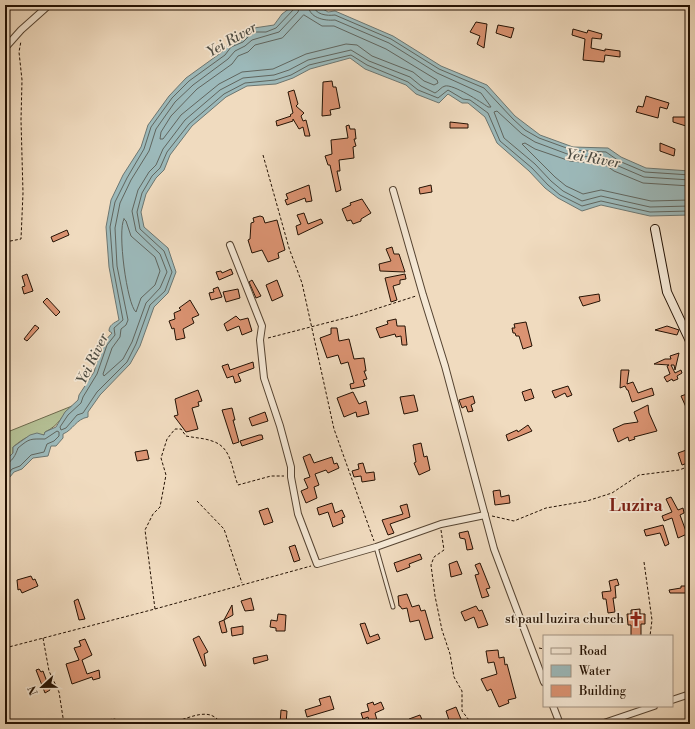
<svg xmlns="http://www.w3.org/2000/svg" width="695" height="729" viewBox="0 0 695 729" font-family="'Libre Bodoni',serif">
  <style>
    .green { fill: #b5c196; stroke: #6c694c }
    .water { fill: #9cb9ba; stroke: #6c7671 }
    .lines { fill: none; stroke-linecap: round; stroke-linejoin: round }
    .shore { stroke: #60655e; stroke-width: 1 }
    .building { fill: #db9372; stroke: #231103 }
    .lane-casing { stroke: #564432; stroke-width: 5 }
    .street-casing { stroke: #564432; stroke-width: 8 }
    .secondary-casing { stroke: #231103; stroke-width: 10 }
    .path { stroke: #231103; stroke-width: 1; stroke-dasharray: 3 2; stroke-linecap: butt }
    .lane { stroke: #f5e8d5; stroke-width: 3 }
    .street { stroke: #f5e8d5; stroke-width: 6 }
    .secondary { stroke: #f5e8d5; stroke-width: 8 }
    .labels { text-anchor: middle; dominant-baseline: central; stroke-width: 3.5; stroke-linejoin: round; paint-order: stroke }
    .poi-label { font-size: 13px; fill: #231103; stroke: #f5e8d5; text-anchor: end }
    .water-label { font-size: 14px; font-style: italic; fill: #4d4c43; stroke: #f5e8d5 }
    .district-label { font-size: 17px; font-weight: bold; fill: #7a1f14; stroke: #f5e8d5 }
  </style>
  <rect width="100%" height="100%" fill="#f0dbbf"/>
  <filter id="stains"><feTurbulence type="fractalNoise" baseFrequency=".005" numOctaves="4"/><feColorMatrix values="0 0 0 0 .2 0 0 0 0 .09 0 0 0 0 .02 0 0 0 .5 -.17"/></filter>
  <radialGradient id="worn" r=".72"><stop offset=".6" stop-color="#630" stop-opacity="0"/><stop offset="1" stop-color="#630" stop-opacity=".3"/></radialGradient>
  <path class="green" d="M72 406C61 416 60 425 45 432L44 435C30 434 24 438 13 447V453L5 461V433Z"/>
  <path class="water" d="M294 5H316L328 12 335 11 393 36 441 66 487 85 515 116 540 135 573 147 608 148 621 157 646 168 690 171V215L650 216 601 205 582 211 558 198 545 188 529 171 497 143 485 117 468 103H462L448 94 439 103 416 94 406 85 365 69 350 58 310 69 293 78 276 84 247 86 226 97 192 126 170 155 164 170 156 178 146 194 141 212 144 227 168 248 176 272 168 293 154 307 140 346 130 364 100 395 88 412V417C76 419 73 430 63 434V438L56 446H51L48 456 33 458 22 469 14 472 5 483V461L13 453V447L30 435 37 433 44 435 45 432 56 427 65 412 78 400 79 395 94 372 103 343 112 333 109 331C109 325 114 323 119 320L109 267 106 227 111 200 123 175 141 147 148 125 169 96 186 78 222 52 229 43 241 39 254 28 274 25 282 14Z"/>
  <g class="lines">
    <g class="shore">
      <polyline points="295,5 294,9 276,28 266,32 255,32 249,36 243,42 231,47 225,55 189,81 172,98 151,127 144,149 127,178 115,202 110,227 113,267 123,320 114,328 115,335 107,345 97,374 83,397 81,403 68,415 60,427 61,430 66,428 77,415 83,413 97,392 127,362 136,344 150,305 165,291 172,272 164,251 140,229 137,212 142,193 152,176 160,168 167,152 189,124 224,94 245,83 275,80 291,75 309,65 351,55 367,65 408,82 418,90 438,98 448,90 463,99 470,100 488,113 500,141 532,168 548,185 560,195 582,206 601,201 650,212 690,211"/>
      <path d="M300 5 298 12 279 32 252 40 245 46 235 51 228 59 193 85 175 102 156 129 149 151 131 180 120 203 115 228 117 266 128 320 126 325 121 329 120 337 112 348 103 374 104 376 123 359 132 342 146 303 160 288 167 272 160 254 136 231 132 211 138 190 149 172 156 165 163 149 185 120 220 90 243 78 274 75 289 70 308 60 351 50 369 61 410 77 421 86 435 93C439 91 441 87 445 86 453 84 481 102 488 107H491L481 93 437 73 389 43 335 20C324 21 309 18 308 5"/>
      <path d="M313 5C315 15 327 16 335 15L391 39 439 69 484 88 513 119 525 130 539 138 572 150 606 152 619 161 645 172 690 175"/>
      <polygon points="304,15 322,26 334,26 386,49 437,80 438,83 434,85 424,81 413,72 372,56 357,45 346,44 306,54 273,69 242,72 219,84 181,115 163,139 160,139 161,132 171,116 197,89 232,64 238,56 248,52 255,45 282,38"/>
      <polyline points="690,180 644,177 616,165 605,158 570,155 535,142 522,134 497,111 494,112 504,138 535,164 551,181 563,191 582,201 601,196 650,207 690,206"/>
      <polyline points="690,186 643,183 614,171 604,164 570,161 535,149 525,143 522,144 555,177 566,186 583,194 601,190 651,201 690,200"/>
      <path d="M124 219 126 221 131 236 155 257 160 271 155 285 141 298 136 312C127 305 117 230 124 219Z"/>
      <path d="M5 464C12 463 16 454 18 448 30 438 30 439 45 439L57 431 59 432V436L54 441 47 444 44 452 31 455 20 466 12 469 5 478"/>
    </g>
  </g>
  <g class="building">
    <polygon points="476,22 487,24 484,48 477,44 480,36 470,32"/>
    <polygon points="498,25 514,28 511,38 496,33"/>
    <polygon points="573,29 587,33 588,30 602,34 601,39 592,38 591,48 605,51 605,49 620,51 620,57 605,55 604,62 583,60 585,39 572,35"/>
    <polygon points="332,81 333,87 336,87 340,108 330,110 331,115 322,116 323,82"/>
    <polygon points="294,90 298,104 296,106 304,113 301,116 303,121 306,120 310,136 305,136 303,127 299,129 293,119 293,121 277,126 276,121 291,116 290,115 293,113 288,92"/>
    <polygon points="646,96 669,103 667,109 660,107 658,118 636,112 638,106 643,107"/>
    <polygon points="673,117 686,117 686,126 673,122"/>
    <polygon points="450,122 468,124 468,128 450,128"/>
    <polygon points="349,125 350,129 355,129 356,139 354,139 356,146 353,147 354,158 339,160 340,171 337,171 341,190 336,192 330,165 328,165 325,156 332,154 331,140 348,138 346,126"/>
    <polygon points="660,143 675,149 674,156 660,151"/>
    <polygon points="309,185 312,201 306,202 305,198 287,205 285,200 288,199 286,194"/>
    <polygon points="431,185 432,192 420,194 419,188"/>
    <polygon points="362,199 371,213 361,219 361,221 353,224 351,220 347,221 342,209 351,205 350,203"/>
    <polygon points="304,213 308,224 321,219 323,223 298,235 296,226 301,224 297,215"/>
    <polygon points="260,216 263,217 265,223 277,220 285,250 278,253 279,258 268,262 262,250 252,253 248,240 250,239 251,223 254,222 253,218"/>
    <polygon points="67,230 69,235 53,242 51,237"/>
    <polygon points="392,247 394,254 399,254 405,272 380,271 379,264 391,261 386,249"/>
    <polygon points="231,269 233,274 219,280 216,272 221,271 222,273"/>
    <polygon points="27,274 33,291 24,294 22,287 25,286 22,276"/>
    <polygon points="405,274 406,279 400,280 400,284 393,286 397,300 391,302 385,278"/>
    <polygon points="252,280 261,296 256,298 249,282"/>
    <polygon points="277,280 283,296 272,301 266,285"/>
    <polygon points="218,287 222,297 211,300 209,293 214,292 213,289"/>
    <polygon points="238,289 240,298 226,302 223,292"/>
    <polygon points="599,294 600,301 583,306 579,297"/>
    <polygon points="47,298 60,312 56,316 43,302"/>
    <polygon points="190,300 199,315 192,318 194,323 183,329 185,338 176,340 174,328 172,329 169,321 175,319 174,313 181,310 179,308"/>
    <polygon points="236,316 240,320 248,318 252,331 242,335 239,326 227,331 224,324"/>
    <polygon points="396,319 397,326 405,326 407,345 402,345 401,336 396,337 395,334 380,338 376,328 388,324 387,321"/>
    <polygon points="526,322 532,346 523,349 519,336 516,336 515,333 513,333 512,328 515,328 514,324"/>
    <polygon points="35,325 39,328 27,341 24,339"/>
    <polygon points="667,326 679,330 677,335 655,330"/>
    <polygon points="331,328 337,328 339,341 349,339 354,359 364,358 366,371 364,371 367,379 363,380 365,386 351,389 350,384 354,383 348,362 341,364 338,355 327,358 320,338 331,334"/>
    <polygon points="679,353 675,370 674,365 671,365 675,373 681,370 682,373 677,376 678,379 673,381 672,379 667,382 664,377 670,374 667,366 669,365 654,364 665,359 671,359 670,356"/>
    <polygon points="253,362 254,368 238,374 241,381 235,383 233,376 227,378 222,366 228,364 230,370"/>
    <polygon points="621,370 629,370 627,384 633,382 638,393 652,388 654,395 632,402 628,390 627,390 625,386 620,388"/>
    <polygon points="568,386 572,395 567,397 565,393 555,398 552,391"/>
    <polygon points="531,389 534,398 525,401 522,392"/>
    <polygon points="198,390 202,401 198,402 199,406 192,408 198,429 186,432 174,416 178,415 175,399"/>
    <polygon points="353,392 359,404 366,401 369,414 357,417 356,412 344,417 337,398"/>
    <polygon points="687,394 690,401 690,416 681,396"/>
    <polygon points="414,395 418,411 404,414 400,397"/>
    <polygon points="473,396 475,403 471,405 473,411 468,412 466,406 462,408 459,400"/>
    <polygon points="648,405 649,413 657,431 634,437 635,439 629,441 628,437 618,442 613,429 624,424 638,422 634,412"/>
    <polygon points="232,408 235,420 233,420 239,442 233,444 222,410"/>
    <polygon points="265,412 268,421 252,426 249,418"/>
    <polygon points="528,425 532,431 508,441 506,435 517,430 518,432"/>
    <polygon points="259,435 262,435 263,439 242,446 240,441"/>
    <polygon points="421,443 424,457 427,456 430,470 419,475 414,463 416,462 413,445"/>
    <polygon points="689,449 690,462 682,465 678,453"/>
    <polygon points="147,450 149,459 137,461 135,452"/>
    <polygon points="310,454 314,463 332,457 334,464 337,463 339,468 328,473 326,470 315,474 319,485 314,487 317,498 306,503 301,491 308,488 304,479 310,477 303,457"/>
    <polygon points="363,463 366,473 374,472 375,480 362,482 361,476 354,477 352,471 359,469 358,464"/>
    <polygon points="500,490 501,497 509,495 510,503 495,505 493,491"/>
    <polygon points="671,497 678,510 683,508 684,513 680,515 687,534 678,538 672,518 664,521 662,516 672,512 666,499"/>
    <polygon points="332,503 335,513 342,510 345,517 342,518 343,523 333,527 328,512 319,515 317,508"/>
    <polygon points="407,504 410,517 390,524 394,533 388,535 382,520 403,514 400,506"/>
    <polygon points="268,508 273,522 264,525 259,511"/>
    <polygon points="663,525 669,544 665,546 660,533 646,536 644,530"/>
    <polygon points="468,531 473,549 467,550 465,539 460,538 459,533"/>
    <polygon points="295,545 300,560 294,562 289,547"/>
    <polygon points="420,554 422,559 409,564 410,567 397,572 394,563"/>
    <polygon points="457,561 462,574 451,577 449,564"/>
    <polygon points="480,563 490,588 486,589 489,596 482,598 475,575 479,574 475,565"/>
    <polygon points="31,576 33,580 35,579 38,586 22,593 20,589 18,590 17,580"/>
    <polygon points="617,579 619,585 615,586 616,598 613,598 615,612 608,613 606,599 603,599 602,592 611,591 609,581"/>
    <polygon points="681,586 690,586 690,593 670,593 669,590 681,588"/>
    <polygon points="407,594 412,607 419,605 421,611 425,610 433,638 425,640 419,620 410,622 407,608 402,609 400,606 399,606 398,596"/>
    <polygon points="251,598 254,610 245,611 241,601"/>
    <polygon points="78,599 85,619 79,620 74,601"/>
    <polygon points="232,605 233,615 224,620 227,632 222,633 219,622 224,620"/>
    <polygon points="476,606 479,611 482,610 488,625 478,628 474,617 465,621 461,612"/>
    <polygon points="640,609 640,614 645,614 645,624 641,624 641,636 631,636 631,625 628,625 627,614 631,614 631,610"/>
    <polygon points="278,614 286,615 285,631 276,631 276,628 270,627 271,620 277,621"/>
    <polygon points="365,623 370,637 378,634 380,639 367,644 360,624"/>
    <polygon points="243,626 243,634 232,636 231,628"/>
    <polygon points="199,636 208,652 204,654 206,666 204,666 193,639"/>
    <polygon points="85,639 92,655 82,660 87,674 99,670 100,678 93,680 92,677 72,684 66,664 79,660 74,648 81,646 79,641"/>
    <polygon points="498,650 499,658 504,657 505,665 507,664 516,698 508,700 509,703 499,707 491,689 487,691 481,679 497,674 494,662 488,663 486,651"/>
    <polygon points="267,655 268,660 254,664 253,658"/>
    <polygon points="39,669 41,672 43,671 50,690 45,693 36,670"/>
    <polygon points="330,696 334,709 307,717 305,710 321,705 319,699"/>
    <polygon points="373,702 374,705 381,702 384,709 375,713 377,720 370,723 368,717 363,719 361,713 369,711 367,704"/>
    <polygon points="456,707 463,724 453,724 451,720 449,720 446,711"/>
    <polygon points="281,710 287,711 286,724 280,724"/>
    <polygon points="420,715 424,724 410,724 409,719"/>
  </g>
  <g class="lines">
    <defs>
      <polyline id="lane" points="376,547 393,607"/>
      <g id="street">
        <polyline points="5,48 21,30 49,5"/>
        <polyline points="393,190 423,295 445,366 494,549 544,682"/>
        <polyline points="230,245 262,326 260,340 264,378 280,426 291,467 291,477 298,514 317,564 376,547 441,524 485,515"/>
        <polyline points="672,700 690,694"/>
        <polyline points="553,706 560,724"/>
        <polyline points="601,724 654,706"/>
      </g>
      <polyline id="secondary" points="655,229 667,292 690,341"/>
    </defs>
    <use href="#lane" class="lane-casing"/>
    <use href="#street" class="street-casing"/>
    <use href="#secondary" class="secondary-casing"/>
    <g class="path">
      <polyline points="263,155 289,248 302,283 334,429 374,541"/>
      <polyline points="5,242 21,239 23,193 21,120 22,80 19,52 21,41"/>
      <polyline points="268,338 357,315 416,296"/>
      <polyline points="197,501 224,529 242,583"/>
      <polyline points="492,516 514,521 546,508 587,501 612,493 639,475 679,470 690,466"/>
      <polyline points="441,530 444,550 434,557 431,565 435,596 442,630 450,654 454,677 462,691 462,711 472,724"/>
      <polyline points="644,562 652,620 650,636"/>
      <path d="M155 609 145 530 153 514 160 507 166 475 161 458 167 439 175 429H181L186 436C195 438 204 438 212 441 232 447 231 468 238 485L271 476H284"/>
      <polyline points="43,638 49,671 59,692 64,724"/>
      <polyline points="5,648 155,609 311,566"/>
      <polyline points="539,648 544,649"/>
      <polyline points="79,724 114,719 133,724"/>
      <path d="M158 724C163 723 168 723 173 722 189 719 210 705 221 724"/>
    </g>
    <use href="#lane" class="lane"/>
    <use href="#street" class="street"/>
    <use href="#secondary" class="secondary"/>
  </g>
  <defs>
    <symbol id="church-bare" viewBox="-9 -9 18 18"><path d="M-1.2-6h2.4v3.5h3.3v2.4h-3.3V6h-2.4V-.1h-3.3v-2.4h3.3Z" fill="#8f2418" stroke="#f5e8d5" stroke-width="2.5" paint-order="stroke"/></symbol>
  </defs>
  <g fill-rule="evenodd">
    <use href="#church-bare" x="625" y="608" width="22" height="22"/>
  </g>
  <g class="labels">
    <g class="poi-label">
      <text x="624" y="619">st paul luzira church</text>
    </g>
    <g class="water-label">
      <text transform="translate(232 40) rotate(-30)">Yei River</text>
      <text transform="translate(593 159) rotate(10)">Yei River</text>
      <text transform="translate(93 359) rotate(-64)">Yei River</text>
    </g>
    <g class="district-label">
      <text x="636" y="506">Luzira</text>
    </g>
  </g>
  <rect width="695" height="729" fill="none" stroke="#f0dbbf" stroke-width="20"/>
  <rect x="6" y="6" width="683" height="717" fill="none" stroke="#231103" stroke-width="2"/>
  <rect x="10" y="10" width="675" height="709" fill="none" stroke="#231103"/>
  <rect x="543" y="635" width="130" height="72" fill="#f5e8d5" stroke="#a19281"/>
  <rect x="551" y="648" width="20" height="6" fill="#f5e8d5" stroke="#a19281"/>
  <text x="579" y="655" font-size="12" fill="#231103">Road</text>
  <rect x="551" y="665" width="20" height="12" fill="#9cb9ba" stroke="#a19281"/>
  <text x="579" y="675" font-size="12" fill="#231103">Water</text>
  <rect x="551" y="685" width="20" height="12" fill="#db9372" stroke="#a19281"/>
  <text x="579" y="695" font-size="12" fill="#231103">Building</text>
  <g transform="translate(42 687) rotate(248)" stroke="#f5e8d5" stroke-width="3" paint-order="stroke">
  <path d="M0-3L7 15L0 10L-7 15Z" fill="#231103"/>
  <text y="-6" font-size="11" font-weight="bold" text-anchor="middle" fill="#231103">N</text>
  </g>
  <rect width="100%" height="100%" filter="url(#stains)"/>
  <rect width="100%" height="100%" fill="url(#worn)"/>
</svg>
